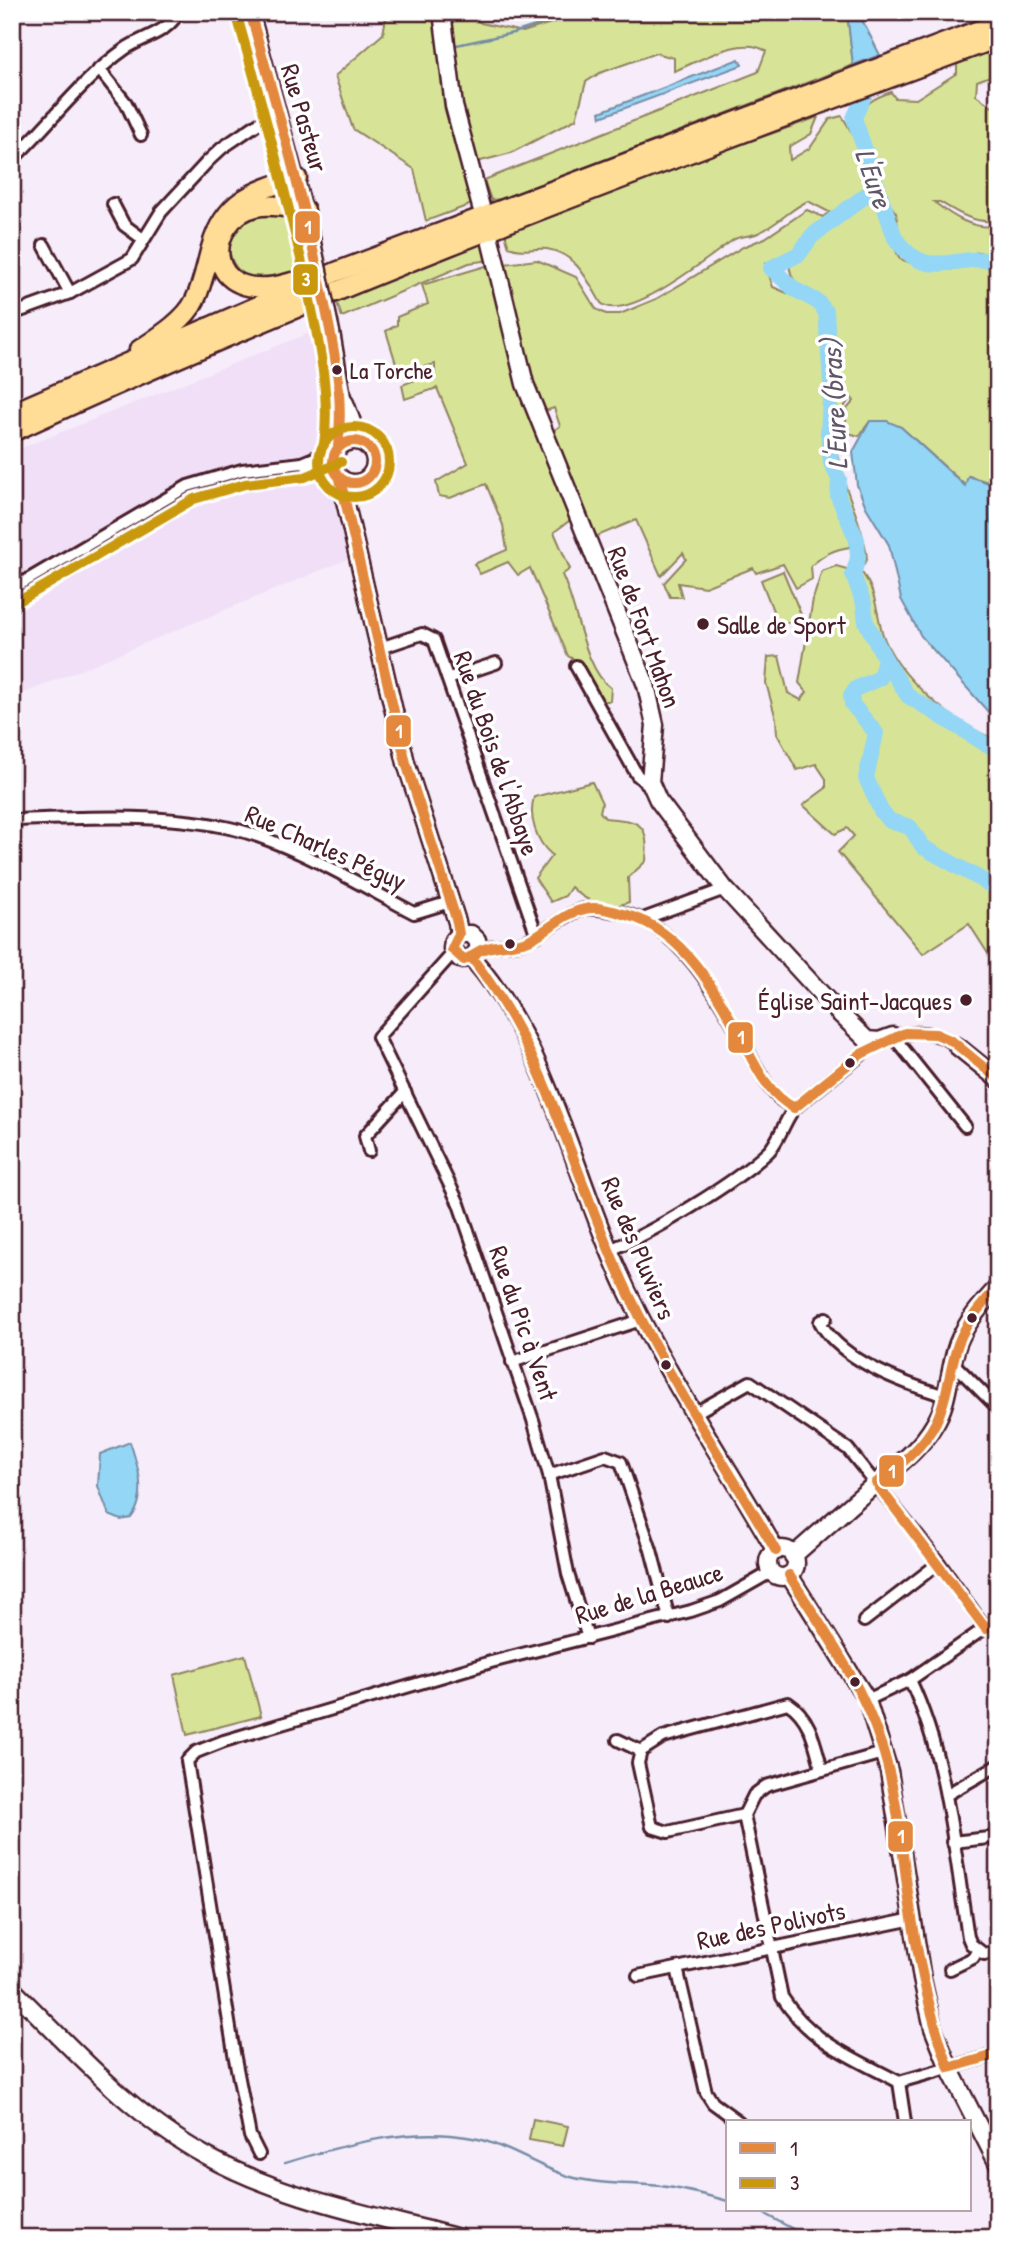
<svg xmlns="http://www.w3.org/2000/svg" width="1010" height="2250" viewBox="0 0 1010 2250" font-family="'Patrick Hand',sans-serif">
  <style>
    .built { fill: #f0dff6 }
    .green { fill: #d7e497; stroke: #908261; stroke-width: 2; fill-rule: evenodd }
    .water { fill: #94d6f6; stroke: #768da5; stroke-width: 2 }
    .lines { fill: none; stroke-linecap: round; stroke-linejoin: round }
    .stream { stroke: #768da5; stroke-width: 2.5 }
    .river { stroke: #94d6f6; stroke-width: 16 }
    .street-casing { stroke: #4a1f2b; stroke-width: 16 }
    .secondary-casing { stroke: #4a1f2b; stroke-width: 21 }
    .primary-casing { stroke: #4a1f2b; stroke-width: 23 }
    .street { stroke: #fff; stroke-width: 10 }
    .secondary { stroke: #fff; stroke-width: 16 }
    .primary { stroke: #ffdd96; stroke-width: 18 }
    .secondary-bridge-casing { stroke: #4a1f2b; stroke-width: 21; stroke-linecap: butt }
    .secondary-bridge { stroke: #fff; stroke-width: 16 }
    .bus-1-casing { stroke: #fff; stroke-width: 16 }
    .bus-2-casing { stroke: #fff; stroke-width: 16 }
    .bus-1 { stroke: #e3883d; stroke-width: 10 }
    .bus-2 { stroke: #c9980d; stroke-width: 10 }
    .bus-dot { fill: #4a1f2b; stroke: #fff; stroke-width: 2.5 }
    .labels { text-anchor: middle; dominant-baseline: central; stroke-width: 7; stroke-linejoin: round; paint-order: stroke }
    .bus-label { font-size: 24px; fill: #4a1f2b; stroke: #fff; text-anchor: start }
    .street-label { font-size: 26px; fill: #4a1f2b; stroke: #fff }
    .poi-label { font-size: 26px; fill: #4a1f2b; stroke: #fff; text-anchor: start }
    .water-label { font-size: 28px; font-style: italic; fill: #605668; stroke: #fff }
    .line-badge { stroke: #fff; stroke-width: 2.5 }
    .badge-label { font-size: 19px; text-anchor: middle; font-weight: bold; fill: #fff }
  </style>
  <rect width="100%" height="100%" fill="#f6ecfa"/>
  <filter id="ink" filterUnits="userSpaceOnUse"><feTurbulence type="fractalNoise" baseFrequency=".0143" numOctaves="2"/><feDisplacementMap in="SourceGraphic" scale="14" xChannelSelector="R" yChannelSelector="G"/><feConvolveMatrix kernelMatrix="1 2 1 2 8 2 1 2 1" color-interpolation-filters="sRGB"/></filter>
  <g filter="url(#ink)">
    <polygon class="built" points="322,328 330,432 312,450 316,481 335,495 348,559 12,698 12,452"/>
    <g class="green">
      <polygon points="387,12 438,12 446,87 472,204 426,221 414,169 353,129 335,76 383,34"/>
      <path d="M586 12H847L853 65 502 199 491 200 484 180 758 72 766 51C741 34 699 62 674 71V58L656 53 600 73 586 82 576 119 511 153 477 162 463 121 452 19 471 16 481 23 523 32Z"/>
      <path d="M998 49V73L977 81 976 95 998 111V220C976 225 958 213 940 202H934C951 215 975 232 998 225V256L978 252 942 262 907 249 899 234 896 213 886 199 873 166 858 118C866 102 874 98 891 92L895 98 916 99 957 73V64Z"/>
      <path d="M842 116C870 159 876 213 900 259 914 264 928 270 943 270 963 270 978 258 998 267V485L969 476 966 486 901 427 870 421 859 436 845 432 847 409 854 401 851 397C811 446 864 508 867 560L863 565 850 547C834 549 823 555 811 566L812 579 796 588 783 564 756 573 753 568 705 587 678 583 682 597H670L664 583 686 559 683 553 661 576 636 520 595 537 553 431 560 426 554 408 545 411 527 366 504 264 537 260 576 277 596 309 606 314H620L656 299 743 247 765 238 807 210 823 217 829 212 808 201C790 209 777 225 758 233 750 237 740 235 733 240 711 255 626 325 601 303 588 281 577 254 547 249 534 247 523 253 509 247L504 230 818 117 811 134 789 147 790 160 810 148 830 119ZM790 259C785 286 816 297 833 313L773 287 765 263Z"/>
      <path d="M272 212 298 224 308 268 294 274 250 280C234 269 229 259 228 240L246 219Z"/>
      <polygon points="486,240 490,260 469,263 342,317 336,300"/>
      <path d="M496 263 573 518 554 532 570 569 562 575C577 605 584 670 611 688L610 701H599L580 663 568 656 530 568 518 575 508 562 480 574 474 564 507 550 503 525 486 484 450 498 439 496 436 482 468 463 437 388 405 399 402 385 435 372V364L399 373 386 331 397 325V317L428 304 422 285Z"/>
      <path d="M836 566 847 569 852 582 858 568C875 586 876 608 882 632 895 675 956 727 998 740V961L994 963 969 924 923 954 838 852 854 836 847 828 835 834 803 805 826 788V779L816 764 797 770 777 734 776 719 766 683 768 657 779 656 788 693 801 700 807 692 799 683 813 599 822 571Z"/>
      <polygon points="783,571 802,617 779,626 761,580"/>
      <path d="M592 782 602 803 600 812 605 818C640 821 649 822 646 861L628 878 629 902C608 911 586 902 571 887L565 896 551 902 535 878 552 855C536 842 528 816 534 797Z"/>
      <polygon points="245,1655 261,1716 187,1735 174,1675"/>
      <polygon points="533,2119 568,2126 563,2146 529,2140"/>
    </g>
    <g class="water">
      <polygon points="847,12 858,12 880,55 853,65"/>
      <polygon points="739,59 742,65 601,117 600,112"/>
      <polygon points="870,421 887,421 901,427 965,486 968,476 998,486 998,723 921,636 901,599 889,545 866,507 857,485 853,452"/>
      <path d="M130 1442C138 1466 148 1496 131 1518L121 1520 109 1515 98 1486 100 1454Z"/>
    </g>
    <g class="lines">
      <g class="stream">
        <polyline points="452,46 513,33 580,12"/>
        <path d="M285 2163C346 2144 414 2125 478 2139 511 2147 539 2168 571 2177 601 2185 630 2183 661 2186 684 2189 706 2195 728 2201"/>
        <polyline points="757,2210 810,2238"/>
        <polyline points="713,2235 719,2238"/>
      </g>
      <g class="river">
        <path d="M872 79 854 118 895 238C928 286 959 250 998 262"/>
        <polyline points="878,186 812,236 799,254 771,268 794,289 818,302 826,312 831,383 828,433 831,463 839,479 838,496 857,540 858,558 853,575 864,604 866,622 885,659 880,678 857,688 851,695 852,704 876,733 866,778 881,811 890,821 910,827 923,847 998,889"/>
        <polyline points="885,659 908,696 984,743 998,749"/>
      </g>
      <defs>
        <g id="street">
          <polyline points="99,69 126,103 141,135"/>
          <path d="M12 160C51 123 81 80 125 49 142 37 170 32 178 12"/>
          <polyline points="113,204 124,225 143,239"/>
          <polyline points="44,245 70,293"/>
          <polyline points="12,314 70,293 132,259 161,212 208,161 222,148 278,110"/>
          <polyline points="302,463 338,476"/>
          <polyline points="12,589 188,486 242,470 302,463 336,449"/>
          <polyline points="380,648 422,634 434,640 537,936"/>
          <polyline points="576,666 637,775 645,782 650,782"/>
          <polyline points="448,679 496,663"/>
          <path d="M12 820C79 818 160 813 225 827 286 839 358 884 414 913L450 902"/>
          <polyline points="643,919 725,889"/>
          <path d="M477 952C492 942 512 948 528 940 547 931 564 914 584 909 594 907 606 910 616 912 677 920 719 997 745 1046 757 1067 770 1098 794 1108"/>
          <polyline points="453,953 378,1037 459,1204 533,1420 549,1475 568,1574 588,1638"/>
          <path d="M957 1046C937 1030 916 1031 893 1036L965 1126"/>
          <polyline points="369,1151 365,1136 405,1092"/>
          <path d="M609 1250C650 1235 736 1182 768 1152 779 1142 787 1114 796 1107 823 1085 851 1062 879 1041"/>
          <path d="M826 1318 820 1322C841 1361 905 1384 946 1396"/>
          <polyline points="512,1362 641,1320"/>
          <polyline points="953,1363 998,1408"/>
          <polyline points="695,1413 750,1382 848,1449 939,1563 986,1629"/>
          <polyline points="549,1475 605,1456 621,1462 651,1550 669,1618"/>
          <polyline points="864,1621 939,1563"/>
          <path d="M910 1680C948 1761 954 1850 968 1937L971 1944 984 1954 998 1951"/>
          <polyline points="867,1700 910,1680 998,1619"/>
          <polyline points="618,1740 641,1751"/>
          <path d="M883 1753 766 1786 754 1795 744 1815 782 1997C810 2042 854 2058 899 2082L998 2054"/>
          <polyline points="946,1795 998,1765"/>
          <path d="M744 1815 668 1832 652 1827 638 1763 641 1751 663 1737 788 1703C811 1718 815 1745 822 1770"/>
          <polyline points="952,1842 998,1837"/>
          <polyline points="677,1968 706,2092 713,2103 739,2122"/>
          <polyline points="950,1969 973,1958 978,1950"/>
          <polyline points="638,1976 913,1919"/>
          <polyline points="899,2082 905,2122"/>
          <polyline points="259,2154 250,2136 234,2053 187,1761 196,1752 224,1741 491,1662 691,1611 720,1601 771,1572"/>
        </g>
        <g id="secondary">
          <polyline points="250,12 311,238"/>
          <polyline points="442,12 454,106 481,207"/>
          <polyline points="490,239 525,384 646,685 655,725 650,782 658,800 725,889 838,1012 867,1040 879,1041 893,1036"/>
          <polyline points="331,332 342,397 338,447"/>
          <polyline points="345,403 353,425 366,445"/>
          <circle cx="354" cy="462" r="21"/>
          <polyline points="340,479 406,763 457,922 459,934 453,940 452,949 460,959 472,958 479,948 477,940 471,934 459,934"/>
          <path d="M472 958C547 1044 570 1162 615 1264 658 1364 722 1456 776 1551"/>
          <polyline points="957,1046 998,1079"/>
          <circle cx="782" cy="1563" r="14"/>
          <path d="M793 1556C820 1532 847 1508 874 1485 896 1466 919 1451 934 1425 950 1401 948 1370 958 1343 967 1321 982 1304 998 1287"/>
          <polyline points="789,1575 867,1700 889,1771 922,1979 933,2028 949,2068 998,2164"/>
          <path d="M12 1989C73 2049 130 2114 206 2156 284 2199 374 2215 459 2238"/>
        </g>
        <g id="primary">
          <path d="M292 282C200 310 204 218 256 207 271 203 290 208 305 210"/>
          <path d="M139 350C157 338 186 320 195 300 203 284 206 265 211 248 224 201 253 191 297 178"/>
          <polyline points="12,413 336,272 998,23"/>
          <path d="M12 432C334 284 666 160 998 38"/>
        </g>
      </defs>
      <use href="#street" class="street-casing"/>
      <use href="#secondary" class="secondary-casing"/>
      <use href="#primary" class="primary-casing"/>
      <use href="#street" class="street"/>
      <use href="#secondary" class="secondary"/>
      <use href="#primary" class="primary"/>
      <defs>
        <polyline id="secondary-bridge" points="311,238 331,332"/>
      </defs>
      <use href="#secondary-bridge" class="secondary-bridge-casing"/>
      <use href="#secondary-bridge" class="secondary-bridge"/>
      <defs>
        <g id="bus-1">
          <path d="M250 12C275 100 300 188 319 277 331 334 345 389 338 447"/>
          <circle cx="354" cy="462" r="21"/>
          <polyline points="340,479 406,763 457,922 459,934 452,949 464,960 476,954"/>
          <path d="M477 952C493 943 512 947 529 940 548 931 563 913 585 909 598 906 614 911 627 915 684 931 717 993 743 1042 756 1067 768 1094 794 1108L861 1054 905 1033 936 1034 952 1041 998 1079"/>
          <path d="M472 958C546 1054 568 1156 615 1264 659 1365 721 1456 776 1551"/>
          <path d="M998 1287C982 1304 966 1322 958 1344 949 1370 948 1398 936 1422 923 1448 899 1466 876 1483L986 1629 998 1619"/>
          <path d="M789 1575C823 1629 861 1682 881 1744 896 1789 901 1839 907 1886 916 1948 927 2008 949 2068L998 2054"/>
        </g>
        <g id="bus-2">
          <path d="M237 16C262 104 286 192 306 281 317 335 331 389 324 445"/>
          <circle cx="354" cy="462" r="35"/>
          <polyline points="19,601 194,499 245,484 305,477 341,462"/>
        </g>
      </defs>
      <use href="#bus-1" class="bus-1-casing"/>
      <use href="#bus-2" class="bus-2-casing"/>
      <use href="#bus-1" class="bus-1"/>
      <use href="#bus-2" class="bus-2"/>
    </g>
  </g>
  <g class="bus-dot">
    <circle cx="337" cy="370" r="6"/>
    <circle cx="703" cy="624" r="7"/>
    <circle cx="510" cy="944" r="6"/>
    <circle cx="966" cy="1000" r="7"/>
    <circle cx="850" cy="1063" r="6"/>
    <circle cx="972" cy="1318" r="6"/>
    <circle cx="666" cy="1365" r="6"/>
    <circle cx="855" cy="1682" r="6"/>
  </g>
  <g class="labels">
    <g class="bus-label">
      <text x="350" y="370">La Torche</text>
    </g>
    <g class="street-label">
      <text transform="translate(305 118) rotate(74)">Rue Pasteur</text>
      <text transform="translate(645 627) rotate(70)">Rue de Fort Mahon</text>
      <text transform="translate(497 753) rotate(71)">Rue du Bois de l'Abbaye</text>
      <text transform="translate(326 847) rotate(24)">Rue Charles Péguy</text>
      <text transform="translate(639 1248) rotate(67)">Rue des Pluviers</text>
      <text transform="translate(524 1323) rotate(71)">Rue du Pic à Vent</text>
      <text transform="translate(649 1593) rotate(-17)">Rue de la Beauce</text>
      <text transform="translate(771 1925) rotate(-12)">Rue des Polivots</text>
    </g>
    <g class="poi-label">
      <text x="717" y="624">Salle de Sport</text>
      <text x="952" y="1000" text-anchor="end">Église Saint-Jacques</text>
    </g>
    <g class="water-label">
      <text transform="translate(874 178) rotate(71)">L'Eure</text>
      <text transform="translate(834 404) rotate(-93)">L'Eure (bras)</text>
    </g>
  </g>
  <g class="line-badge">
    <rect x="294" y="210" width="27" height="34" rx="7" fill="#e3883d"/>
    <rect x="292" y="263" width="27" height="33" rx="7" fill="#c9980d"/>
    <rect x="385" y="714" width="27" height="34" rx="7" fill="#e3883d"/>
    <rect x="727" y="1021" width="27" height="33" rx="7" fill="#e3883d"/>
    <rect x="878" y="1454" width="27" height="34" rx="7" fill="#e3883d"/>
    <rect x="887" y="1820" width="27" height="33" rx="7" fill="#e3883d"/>
  </g>
  <g class="badge-label">
    <text x="308" y="234">1</text>
    <text x="306" y="286">3</text>
    <text x="399" y="738">1</text>
    <text x="741" y="1044">1</text>
    <text x="892" y="1478">1</text>
    <text x="901" y="1843">1</text>
  </g>
  <rect width="1010" height="2250" fill="none" stroke="#fff" stroke-width="42"/>
  <rect x="21" y="21" width="968" height="2208" fill="none" stroke="#4a1f2b" stroke-width="2.5" filter="url(#ink)"/>
  <rect x="726" y="2120" width="245" height="91" fill="#ffffff" stroke="#b7a5aa" stroke-width="2"/>
  <rect x="740" y="2143" width="35" height="10" fill="#e3883d" stroke="#b7a5aa" stroke-width="2"/>
  <text x="790" y="2156" font-size="21" fill="#4a1f2b">1</text>
  <rect x="740" y="2178" width="35" height="10" fill="#c9980d" stroke="#b7a5aa" stroke-width="2"/>
  <text x="790" y="2190" font-size="21" fill="#4a1f2b">3</text>
</svg>
